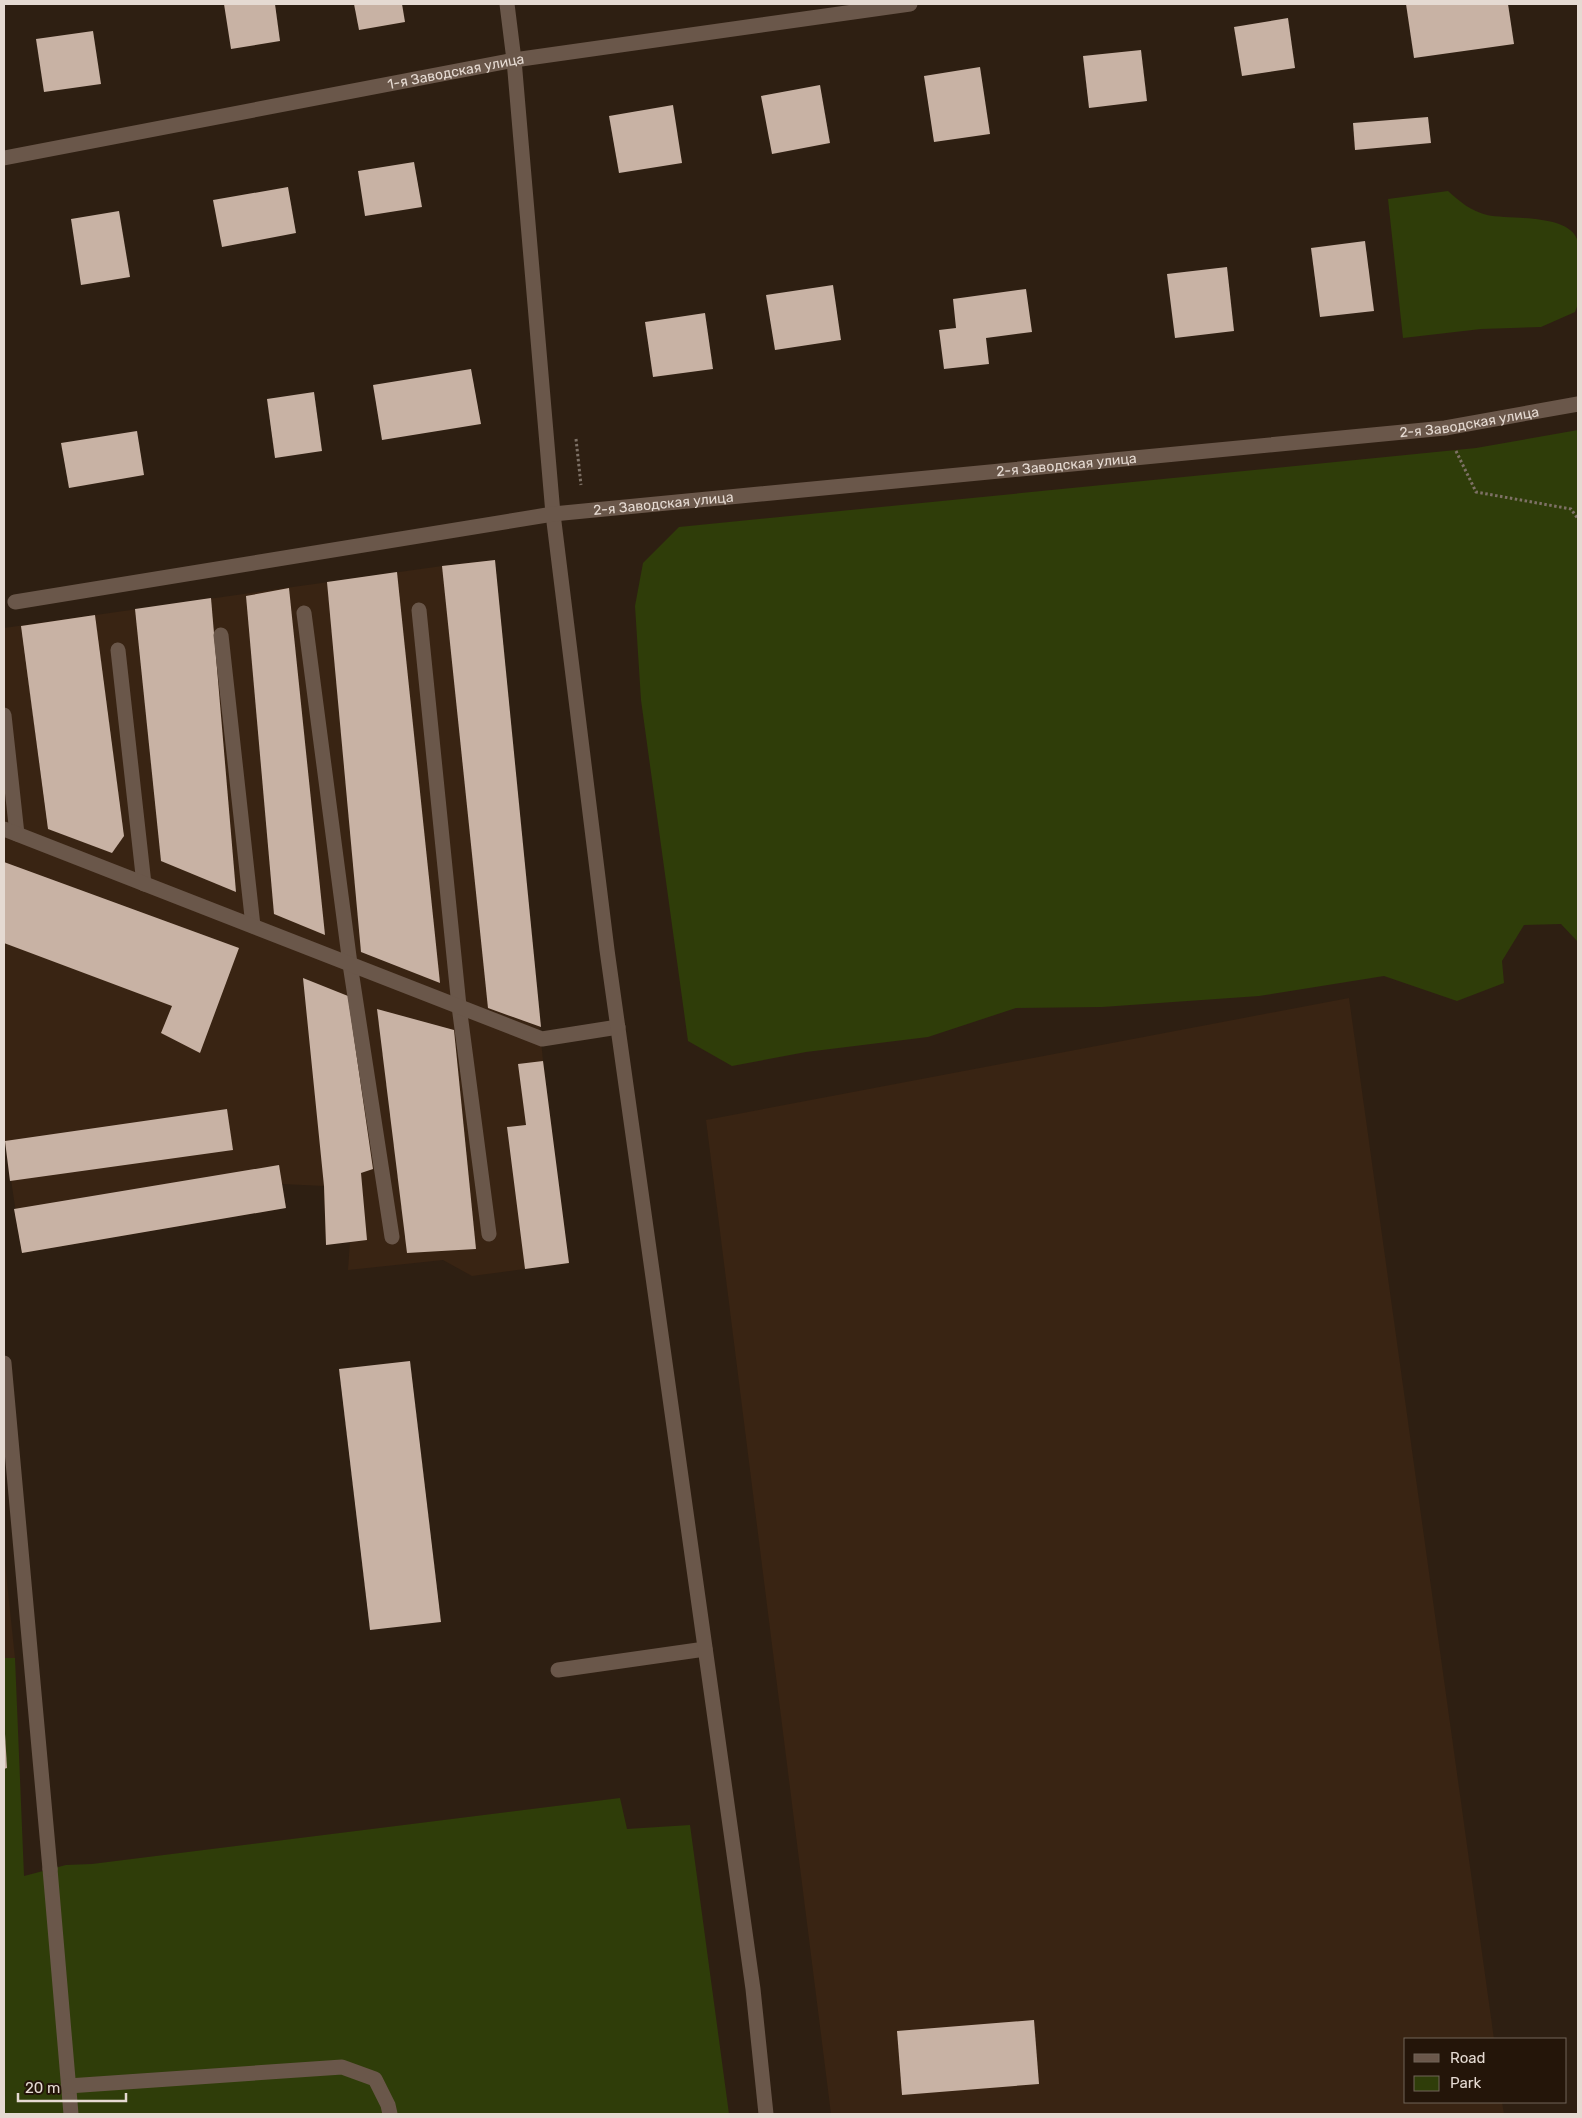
<svg xmlns="http://www.w3.org/2000/svg" width="1582" height="2118" viewBox="0 0 1582 2118" font-family="Rubik,sans-serif">
  <style>
    .built { fill: #392413 }
    .green { fill: #2f3d09 }
    .building { fill: #c8b2a4 }
    .lines { fill: none; stroke-linecap: round; stroke-linejoin: round }
    .path { stroke: #7e7166; stroke-width: 3; stroke-dasharray: 2.5 2.5; stroke-linecap: butt }
    .lane { stroke: #6a574a; stroke-width: 15 }
    .street { stroke: #6a574a; stroke-width: 15 }
    .labels { text-anchor: middle; dominant-baseline: central; stroke-width: 5; stroke-linejoin: round; paint-order: stroke }
    .street-label { font-size: 14px; fill: #e5dad2; stroke: #241509 }
  </style>
  <rect width="100%" height="100%" fill="#2e1f12"/>
  <g class="built">
    <polygon points="495,560 543,1061 569,1263 472,1276 443,1260 348,1270 350,1241 326,1245 324,1186 282,1184 286,1208 22,1253 4,1133 4,628 442,566"/>
    <polygon points="1349,998 1494,2039 1406,2039 1406,2102 1502,2102 1504,2114 831,2114 706,1120"/>
    <polygon points="4,1554 5,1563 15,1658 4,1658"/>
  </g>
  <g class="green">
    <path d="M1448 191C1460 202 1471 211 1487 215 1510 220 1571 213 1578 242 1581 254 1578 290 1578 304L1575 312 1541 327 1481 329 1403 338 1388 199Z"/>
    <polygon points="1578,430 1578,942 1561,924 1524,925 1502,961 1504,983 1457,1001 1384,976 1259,996 1102,1007 1016,1008 928,1037 806,1052 732,1066 688,1041 641,700 635,606 643,563 679,527 1476,448"/>
    <polygon points="4,1658 15,1658 24,1876 66,1865 92,1864 620,1798 627,1829 690,1825 729,2114 4,2114"/>
  </g>
  <g class="building">
    <polygon points="224,4 275,4 280,41 231,49"/>
    <polygon points="354,4 402,4 405,22 359,30"/>
    <polygon points="1406,4 1508,4 1514,44 1414,58"/>
    <polygon points="1288,18 1295,68 1242,76 1234,27"/>
    <polygon points="93,31 101,84 44,92 36,39"/>
    <polygon points="1141,50 1147,101 1089,108 1083,56"/>
    <polygon points="980,67 990,134 934,142 924,76"/>
    <polygon points="820,85 830,143 772,154 761,96"/>
    <polygon points="673,105 682,163 619,173 609,116"/>
    <polygon points="1428,117 1431,143 1355,150 1353,123"/>
    <polygon points="414,162 422,207 365,216 358,171"/>
    <polygon points="288,187 296,233 222,247 213,200"/>
    <polygon points="119,211 130,277 81,285 71,219"/>
    <polygon points="1365,241 1374,311 1320,317 1311,248"/>
    <polygon points="1227,267 1234,331 1175,338 1167,274"/>
    <polygon points="833,285 841,340 775,350 766,295"/>
    <polygon points="1026,289 1032,332 986,338 989,364 944,369 939,330 956,328 953,299"/>
    <polygon points="705,313 713,369 653,377 645,322"/>
    <polygon points="471,369 481,424 382,440 373,385"/>
    <polygon points="314,392 322,451 275,458 267,399"/>
    <polygon points="137,431 144,475 69,488 61,443"/>
    <polygon points="495,560 541,1027 488,1008 442,566"/>
    <polygon points="397,572 440,983 361,952 327,582"/>
    <polygon points="289,588 325,935 274,914 246,596"/>
    <polygon points="211,598 236,892 161,861 135,609"/>
    <polygon points="95,615 124,836 112,853 48,829 21,626"/>
    <polygon points="4,862 239,948 200,1053 161,1033 172,1006 4,943"/>
    <polygon points="303,978 348,996 373,1169 361,1173 367,1240 326,1245 324,1186"/>
    <polygon points="377,1009 454,1030 476,1249 407,1253"/>
    <polygon points="543,1061 569,1263 525,1269 507,1127 526,1125 518,1064"/>
    <polygon points="227,1109 233,1150 10,1181 5,1141"/>
    <polygon points="279,1165 286,1208 22,1253 14,1209"/>
    <polygon points="410,1361 441,1622 370,1630 339,1369"/>
    <polygon points="4,1734 5,1734 7,1768 4,1769"/>
    <polygon points="1034,2020 1039,2084 902,2095 897,2031"/>
  </g>
  <g class="lines">
    <g class="path">
      <polyline points="576,439 581,485"/>
      <polyline points="1456,451 1476,492 1571,509 1578,519"/>
    </g>
    <g class="lane">
      <polyline points="419,610 459,1006 489,1234"/>
      <polyline points="304,613 350,964 392,1237"/>
      <polyline points="221,635 253,926"/>
      <polyline points="118,650 144,884"/>
      <polyline points="4,715 17,834"/>
      <polyline points="4,829 542,1039 618,1027"/>
      <polyline points="558,1670 705,1649"/>
      <polyline points="50,1869 71,2114"/>
      <polyline points="68,2086 342,2067 375,2079 388,2105 390,2114"/>
    </g>
    <g class="street">
      <polyline points="507,4 514,60 553,514 607,950 753,1989 766,2114"/>
      <path id="s1" d="M4 158 514 60 910 4"/>
      <path id="s2" d="M15 602 553 514 1445 428 1578 404"/>
      <polyline points="4,1363 50,1869"/>
    </g>
  </g>
  <g class="labels">
    <g class="street-label">
      <text stroke="none"><textPath href="#s1" startOffset="460">1-я Заводская улица</textPath></text>
      <text stroke="none"><textPath href="#s2" startOffset="1466">2-я Заводская улица</textPath></text>
      <text stroke="none"><textPath href="#s2" startOffset="1061">2-я Заводская улица</textPath></text>
      <text stroke="none"><textPath href="#s2" startOffset="656">2-я Заводская улица</textPath></text>
    </g>
  </g>
  <rect width="1582" height="2118" fill="none" stroke="#e5dad2" stroke-width="10"/>
  <rect x="1404" y="2038" width="162" height="65" fill="#241509" stroke="#716459"/>
  <rect x="1414" y="2054" width="25" height="8" fill="#6a574a" stroke="#716459"/>
  <text x="1450" y="2063" font-size="15" fill="#e5dad2">Road</text>
  <rect x="1414" y="2076" width="25" height="15" fill="#2f3d09" stroke="#716459"/>
  <text x="1450" y="2088" font-size="15" fill="#e5dad2">Park</text>
  <path d="M18 2093v8h108v-8" fill="none" stroke="#e5dad2" stroke-width="2.5"/>
  <text x="25" y="2093" font-size="15" fill="#e5dad2" stroke="#241509" stroke-width="4" paint-order="stroke">20 m</text>
</svg>
